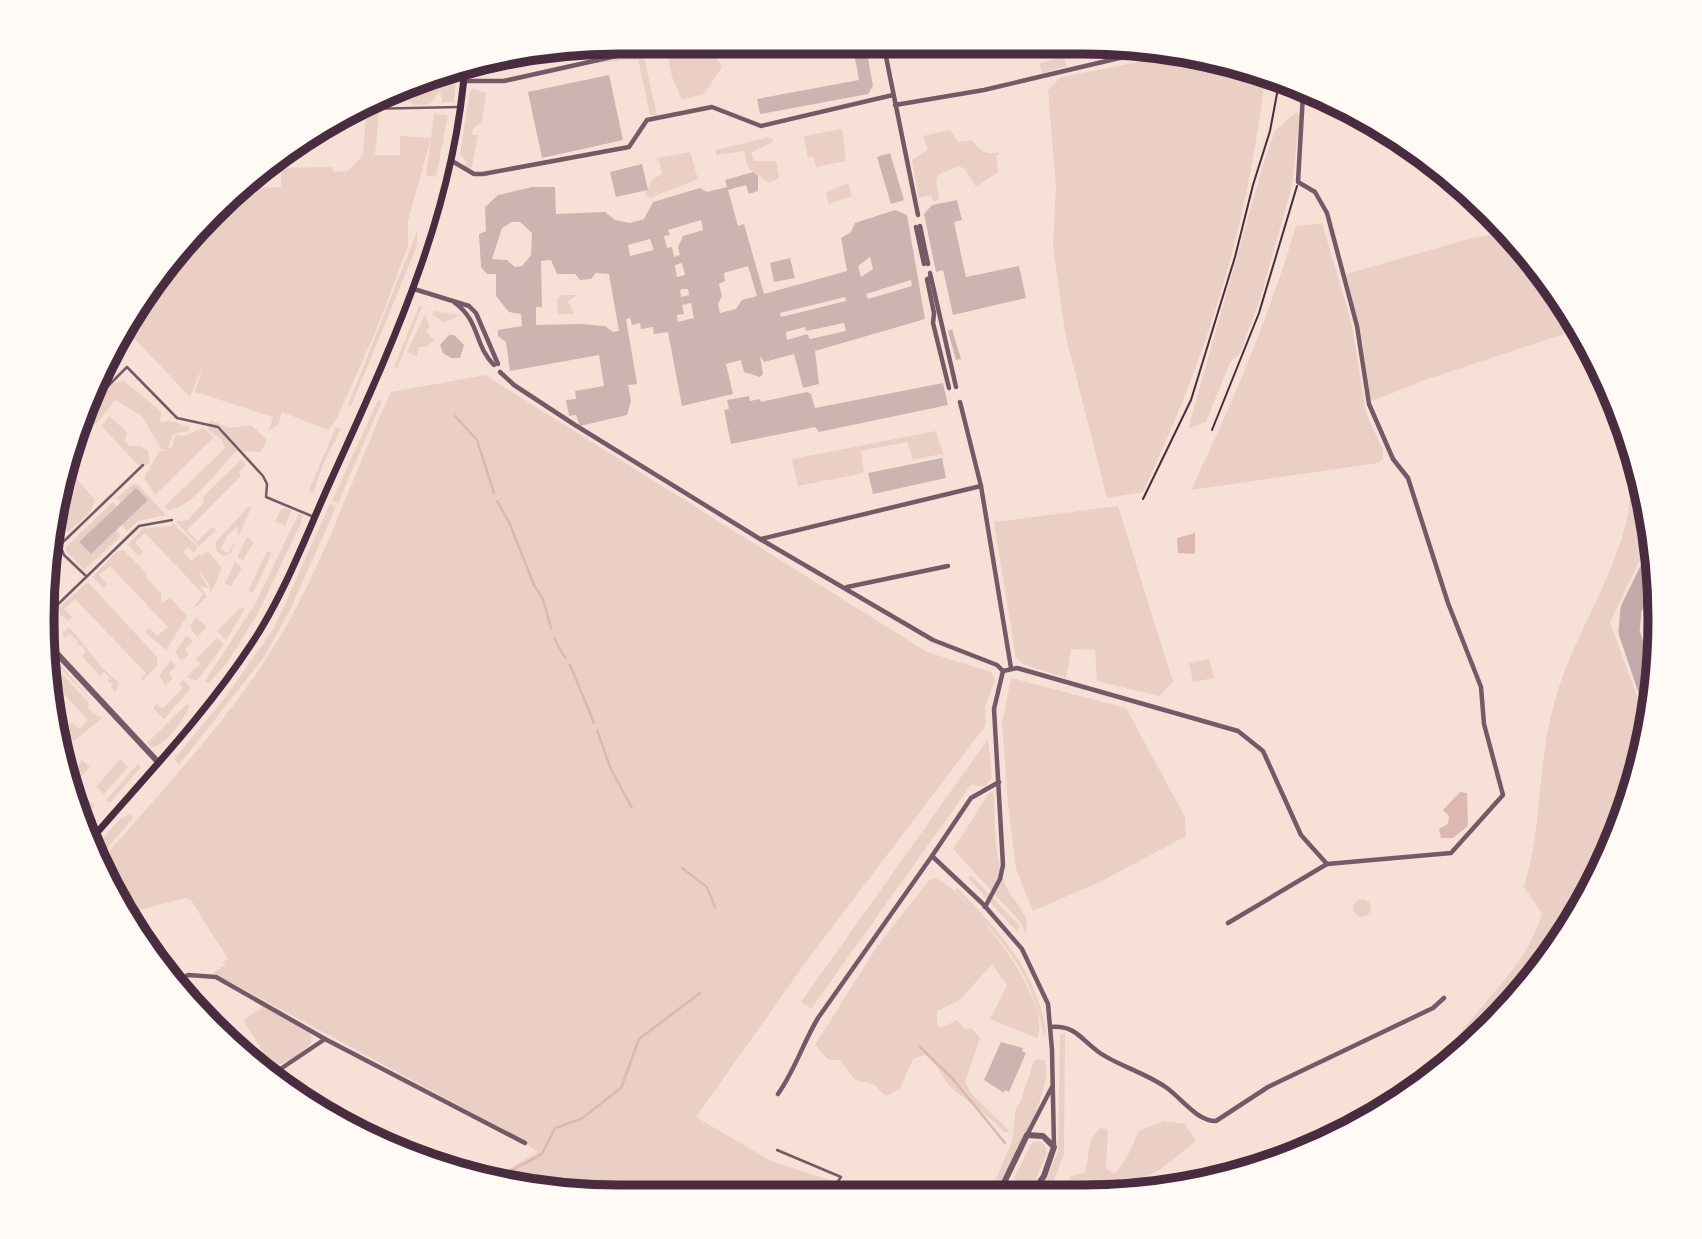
<svg xmlns="http://www.w3.org/2000/svg" width="1702" height="1239" viewBox="0 0 1702 1239" font-family="Helvetica,sans-serif">
  <style>
    .green { fill: #ebcfc5 }
    .water { fill: #dcb8b0 }
    .lines { fill: none; stroke-linecap: round; stroke-linejoin: round }
    .stream { stroke: #dcb8b0; stroke-width: 2.5 }
    .taxiway { stroke: #c3aaaa; stroke-width: 21 }
    .building { fill: #ccb4b1; fill-rule: evenodd }
    .path { stroke: #4a2c40; stroke-width: 2 }
    .service { stroke: #755966; stroke-width: 2.5 }
    .minor { stroke: #755966; stroke-width: 4.5 }
    .tertiary { stroke: #755966; stroke-width: 6 }
    .secondary { stroke: #4a2c40; stroke-width: 7 }
    .rim { fill: none; stroke: #4a2c40; stroke-width: 9 }
  </style>
  <rect width="100%" height="100%" fill="#f7e1d7"/>
  <g class="green">
    <polygon points="665,42 707,43 722,67 704,94 682,100 672,77"/>
    <polygon points="1105,45 1136,49 1106,55 1101,46"/>
    <polygon points="643,52 657,116 650,115 638,59 587,64"/>
    <path d="M1166 53 1232 62 1265 77C1248 227 1207 356 1143 492L1107 498 1065 333 1053 245 1056 187 1048 90 1061 77 1138 62Z"/>
    <polygon points="1063,55 1067,66 1043,73 1039,64"/>
    <polygon points="457,68 454,102 442,102 440,91 430,104 414,105 409,101 407,90"/>
    <polygon points="474,89 486,93 482,122 473,129 472,135 478,135 471,171 464,167 467,163 460,154 470,91"/>
    <polygon points="379,112 375,155 400,155 400,136 431,138 408,221 408,246 375,333 337,418 328,430 282,412 278,425 269,431 273,417 195,392 204,363 190,397 132,336 115,351 112,348 186,238 243,188 281,187 281,168 331,167 335,172 348,171 363,155 366,116"/>
    <polygon points="1296,112 1300,115 1292,186 1260,299 1240,353 1230,362 1206,422 1188,429 1263,165 1275,131"/>
    <polygon points="434,114 448,115 436,177 426,175"/>
    <polygon points="842,129 846,161 816,167 814,157 808,158 804,136"/>
    <path d="M950 130 958 142 971 140C980 150 986 156 1000 152L996 156 998 172 976 187 965 169 959 166 938 175 936 180 939 199 934 202 931 195 919 198 912 160 928 150 923 136Z"/>
    <polygon points="769,137 773,139 772,142 751,153 754,161 776,161 779,178 769,183 748,168 744,151 716,155 716,150"/>
    <polygon points="690,152 698,179 650,198 645,194 652,180 662,174 659,161 656,161 658,158"/>
    <polygon points="848,183 852,196 829,204 826,193"/>
    <path d="M1322 223 1352 325 1366 413 1383 450V459L1378 463 1191 490C1232 404 1269 317 1296 226Z"/>
    <polygon points="417,232 417,246 351,406 348,405"/>
    <polygon points="1503,233 1540,268 1579,329 1425,380 1375,400 1370,399 1363,344 1346,274 1472,238"/>
    <polygon points="562,295 577,295 568,302 575,314 558,314 557,300"/>
    <polygon points="419,306 422,307 397,368 394,367"/>
    <polygon points="435,311 460,315 444,323 432,314"/>
    <polygon points="425,314 430,328 426,330 434,341 426,347 419,347 417,356 407,352"/>
    <path d="M485 375 927 652 991 672 995 680 985 707 986 725 808 959 696 1117 771 1161 833 1181 824 1194 581 1196 468 1176 484 1169 492 1178 538 1152 503 1129 213 973 225 965 223 962 228 959 191 900 186 898 128 913 99 863C162 790 236 713 284 630 327 555 355 470 391 392Z"/>
    <polygon points="124,381 158,409 162,414 159,422 171,421 189,427 189,431 173,434 168,448 172,447 175,435 183,436 203,428 214,437 155,495 144,478 159,452 166,449 161,449 142,416 115,400 97,423 85,427 82,423 91,394 109,384"/>
    <polygon points="378,400 382,401 338,503 332,501"/>
    <polygon points="109,416 127,432 125,442 130,446 140,446 148,451 150,463 144,466 138,465 106,431 102,425"/>
    <path d="M210 420 229 428 251 425 267 440 261 452 236 451C218 469 193 508 168 510L165 506 225 448 222 440 208 430Z"/>
    <polygon points="336,427 341,429 324,462 313,493 309,490"/>
    <polygon points="936,431 945,461 941,454 913,460 907,442 861,451 864,473 798,486 792,459"/>
    <polygon points="242,459 246,465 239,472 241,476 187,530 198,541 212,527 216,530 199,546 176,522 188,520 204,502 203,497"/>
    <path d="M1637 461 1651 537 1610 622 1648 727 1629 805 1583 908 1517 1000 1430 1080C1458 1018 1522 980 1542 914L1524 887C1542 829 1537 767 1553 708 1568 647 1605 594 1623 534 1631 510 1630 485 1637 461Z"/>
    <polygon points="65,472 74,476 95,500 90,512 68,532 53,513"/>
    <polygon points="133,484 138,485 166,515 138,521 127,531 122,525 121,503 117,498"/>
    <polygon points="113,502 117,506 79,542 91,554 116,530 121,536 84,570 66,551 66,547"/>
    <polygon points="330,504 336,507 290,610 264,657 179,765 174,759 224,699 274,628"/>
    <polygon points="249,506 251,508 238,537 238,526 227,536 221,549 228,553 237,538 231,553 223,556 216,550 216,542"/>
    <polygon points="1118,506 1173,682 1159,696 1097,681 1095,650 1071,649 1066,678 1023,664 1016,658 994,522"/>
    <polygon points="285,508 292,510 285,526 275,521 281,509"/>
    <polygon points="299,513 303,515 301,523 256,617 226,664 209,683 205,681 255,604"/>
    <polygon points="173,523 198,547 194,553 188,547 183,552 191,561 199,554 202,556 208,551 222,568 211,593 208,582 198,571 209,589 200,586 207,597 192,610 203,594 145,533 135,542 143,552 139,556 128,545 143,528 171,526"/>
    <polygon points="247,537 254,542 243,560 237,557"/>
    <polygon points="123,550 147,573 146,578 161,593 161,603 170,598 187,616 166,650 145,632 149,628 157,636 168,627 110,566 99,575 107,584 103,588 93,577 116,552"/>
    <polygon points="267,551 272,553 253,593 248,591"/>
    <polygon points="235,562 242,568 231,586 225,583"/>
    <polygon points="88,582 157,657 157,665 143,681 141,679 146,673 75,599 64,609 72,617 68,621 60,614 59,607"/>
    <path d="M1659 582 1656 670C1641 631 1642 620 1659 582Z"/>
    <polygon points="241,607 245,609 226,640 217,631"/>
    <polygon points="196,617 207,627 197,637 190,627"/>
    <path d="M69 627C84 643 102 672 119 682L116 693 111 687 113 684 107 682 110 678 104 672 100 676 82 656 86 651 80 644 75 648 78 642 70 634 65 638 62 634Z"/>
    <polygon points="187,635 193,641 185,649 189,654 181,661 175,652"/>
    <polygon points="217,638 224,644 197,681 186,677 200,664 196,659"/>
    <polygon points="48,651 98,708 48,655"/>
    <polygon points="1209,659 1214,678 1193,682 1189,663"/>
    <polygon points="171,660 176,666 169,673 173,678 165,685 159,675"/>
    <polygon points="61,673 89,703 88,709 102,718 74,741 62,733 72,722 79,729 88,720 52,681"/>
    <polygon points="1011,678 1126,708 1185,817 1186,836 1102,881 1033,911 1016,869 1008,804 1002,724"/>
    <polygon points="183,680 191,688 164,719 153,708 157,704 162,709 183,688 179,683"/>
    <path d="M187 704 190 706C184 718 165 748 151 747L147 743Z"/>
    <polygon points="988,739 992,777 985,787 971,785 811,1009 801,1002"/>
    <polygon points="120,759 128,767 104,794 96,787"/>
    <polygon points="82,760 90,767 72,788 70,780"/>
    <polygon points="138,764 141,767 110,803 106,800"/>
    <path d="M990 792 994 794C995 824 994 858 1006 886 1012 901 1033 915 1025 933L1020 922 953 849Z"/>
    <polygon points="86,798 95,806 81,822 77,808"/>
    <polygon points="129,814 133,818 97,860 92,851 119,820"/>
    <polygon points="971,875 1019,925 1018,933 968,878"/>
    <path d="M935 878C967 890 1055 1002 1037 1038L990 1019 1007 985 992 964 960 1000 937 1011V1025L941 1028 957 1020 965 1029 971 1028 980 1038 965 1082 971 1093 1010 1132H1004C989 1115 969 1103 953 1089 941 1079 939 1063 924 1055L913 1059 900 1089 886 1096 873 1084 855 1080 840 1060H829L815 1045 876 948 929 880Z"/>
    <path d="M958 888C1000 934 1035 967 1046 1032L1044 1036C1028 962 1003 943 955 890Z"/>
    <circle cx="1362" cy="908" r="9"/>
    <path d="M249 998 309 1031 312 1042C303 1053 285 1065 272 1066L243 1020 263 1007Z"/>
    <polygon points="1065,1032 1064,1154 1049,1193 1041,1193 1058,1151 1060,1036"/>
    <path d="M1038 1059 1044 1060C1057 1088 1008 1166 994 1193H990L1012 1142 1016 1108 1020 1103 1034 1061Z"/>
    <polygon points="1164,1121 1185,1124 1196,1141 1161,1169 1115,1192 1076,1193 1069,1177 1085,1172 1091,1139 1100,1128 1108,1129 1106,1168 1115,1174 1127,1157 1139,1131"/>
    <polygon points="1038,1141 1044,1144 1047,1153 1032,1188 1019,1190 1014,1178 1032,1143"/>
  </g>
  <g class="water">
    <polygon points="1195,533 1195,554 1178,553 1177,538"/>
    <polygon points="1460,792 1467,793 1468,826 1453,838 1441,838 1439,829 1448,824 1449,816 1443,810"/>
  </g>
  <g class="lines">
    <g class="stream">
      <polyline points="455,416 477,440 494,493"/>
      <polyline points="497,501 509,522 534,585 543,599 551,628"/>
      <polyline points="554,638 565,658"/>
      <polyline points="570,665 594,723"/>
      <polyline points="597,730 611,769 632,808"/>
      <polyline points="682,868 707,887 715,907"/>
      <polyline points="920,1047 952,1078 1005,1143"/>
      <polyline points="1356,1123 1357,1122"/>
      <polyline points="492,1181 542,1154 555,1128 581,1119 621,1088 639,1039 700,993"/>
      <polyline points="1158,1192 1159,1192"/>
    </g>
    <polyline class="taxiway" points="1653,703 1629,632 1631,609 1655,560"/>
  </g>
  <g class="building">
    <polygon points="744,42 815,42 816,47 766,55"/>
    <polygon points="852,42 865,42 873,86 868,94 760,114 757,99 859,80"/>
    <polygon points="609,75 623,140 542,158 528,92"/>
    <polygon points="890,153 904,200 891,204 877,157"/>
    <polygon points="642,164 648,190 616,197 610,172"/>
    <path d="M753 172 758 176V191L749 194 746 185 728 190 738 226 744 224 764 294 847 271 841 238 851 232 855 223 895 210 907 215 925 319 815 351 819 384 803 388 794 354 764 362 760 356 763 374 760 377 744 372 741 360 726 364 733 394 682 406 668 332 654 334 653 327 641 329 640 323 632 325 630 318 626 319 637 384 628 385 631 401 627 415 580 426 576 415 569 416 566 400 576 399 575 391 604 386 599 355 510 371 506 342 498 336V330L522 326 521 314 509 312 496 296V274H487L481 267 479 234 486 231 485 207 498 195 532 187H555L556 214 605 212 615 220 630 223 644 219 653 202 700 188 707 192 727 187 725 180ZM701 220 703 230 683 236 678 247 680 255 674 257 672 247 667 248 664 236 670 235 668 230ZM512 222H520L532 233 531 255 522 266 515 267 507 260 492 259 502 228ZM650 239 654 250 630 256 628 245ZM870 257 873 269 861 277 858 266ZM551 260 557 274H575L580 280 591 279 596 273 609 274 619 331 613 332 605 326 581 324 536 325V307H542L541 261ZM682 263 685 275 677 277 675 265ZM748 266 757 296 742 300 736 309 720 313 718 304 722 296 719 284 725 281 724 273ZM911 280 912 286 868 299 866 294ZM683 289H688L689 295 681 297 680 290ZM845 297 846 301 781 317 780 313ZM691 303 694 318 678 322 677 315 684 314 682 305ZM844 323 846 331 810 339 807 334 787 340 786 332 805 327 806 331Z"/>
    <polygon points="957,200 962,220 954,222 966,277 1019,266 1026,298 953,315 943,270 936,272 924,214 932,205"/>
    <polygon points="790,258 795,278 774,282 770,263"/>
    <polygon points="952,329 961,359 956,360 948,331"/>
    <polygon points="449,335 454,335 464,345 460,358 451,358 443,353 440,345"/>
    <polygon points="943,383 948,405 819,432 815,427 731,444 724,410 729,409 727,400 749,396 750,401 760,399 761,402 807,392 811,394 815,408"/>
    <polygon points="942,458 946,478 873,494 868,473"/>
    <polygon points="136,488 148,500 91,554 79,542"/>
    <polygon points="1001,1042 1023,1048 1022,1051 1026,1053 1009,1092 1005,1090 1004,1093 984,1080"/>
  </g>
  <g class="lines">
    <g class="path">
      <polyline points="1212,430 1259,313 1297,186"/>
      <polyline points="1143,499 1191,400 1235,257 1253,185 1270,131 1279,83"/>
    </g>
    <g class="service">
      <polyline points="365,109 458,107"/>
      <polyline points="87,407 127,367 177,418 218,427 263,476 267,484 266,497 314,517"/>
      <polyline points="86,576 64,555 60,545 143,465"/>
      <polyline points="50,612 139,526 172,520"/>
      <polyline points="777,1150 841,1177 829,1194"/>
    </g>
    <g class="minor">
      <polyline points="883,42 918,215"/>
      <polyline points="464,81 504,81 634,52"/>
      <polyline points="895,105 984,90 1149,51"/>
      <polyline points="452,161 474,174 483,174 629,147 647,120 712,107 761,126 893,95"/>
      <polyline points="920,226 928,264"/>
      <polyline points="916,227 924,264"/>
      <polyline points="930,273 956,387"/>
      <polyline points="931,278 927,279 934,313 933,323 949,388"/>
      <polyline points="414,289 469,306 476,313 498,364"/>
      <path d="M455 303C480 321 474 345 494 365"/>
      <polyline points="500,372 514,385 575,425 760,539 933,640 997,665 1003,671"/>
      <polyline points="960,402 981,486 1011,668"/>
      <polyline points="761,539 981,486"/>
      <polyline points="847,587 948,566"/>
      <polyline points="1003,671 1017,668 1238,731 1263,751 1301,835 1327,864 1451,853 1503,795 1484,724 1481,687 1448,603 1408,478 1393,459 1369,404 1357,326 1327,213 1315,192 1298,182 1303,94"/>
      <polyline points="932,856 971,798 999,782"/>
      <polyline points="985,907 1000,879 1003,865 994,709 1003,671"/>
      <polyline points="1228,923 1327,864"/>
      <polyline points="172,982 188,975 216,977 325,1039 525,1143"/>
      <path d="M1051 1027C1076 1025 1081 1040 1100 1053 1119 1066 1146 1073 1167 1088 1182 1099 1197 1121 1216 1121L1268 1087 1433 1008 1444 998"/>
      <polyline points="270,1076 325,1039"/>
      <path d="M778 1094C795 1070 803 1043 818 1018L932 856 983 904 1022 949 1048 1004 1052 1050 1054 1147"/>
      <polyline points="1027,1135 1052,1087"/>
    </g>
    <g class="tertiary">
      <polyline points="49,645 158,762"/>
      <polyline points="999,1193 1027,1135 1043,1136 1054,1147 1044,1176 1032,1193"/>
      <polyline points="1000,1193 1013,1193"/>
    </g>
    <path class="secondary" d="M88 843C144 778 205 715 252 643 285 593 306 535 331 480 391 347 455 212 465 64"/>
  </g>
  <path d="M0 0H1702V1239H0ZM619 54H1083A565 565 0 0 1 1648 619V620A565 565 0 0 1 1083 1185H619A565 565 0 0 1 54 620V619A565 565 0 0 1 619 54Z" fill="#fffaf5" fill-rule="evenodd"/>
  <path class="rim" d="M619 54H1083A565 565 0 0 1 1648 619V620A565 565 0 0 1 1083 1185H619A565 565 0 0 1 54 620V619A565 565 0 0 1 619 54Z"/>
</svg>
